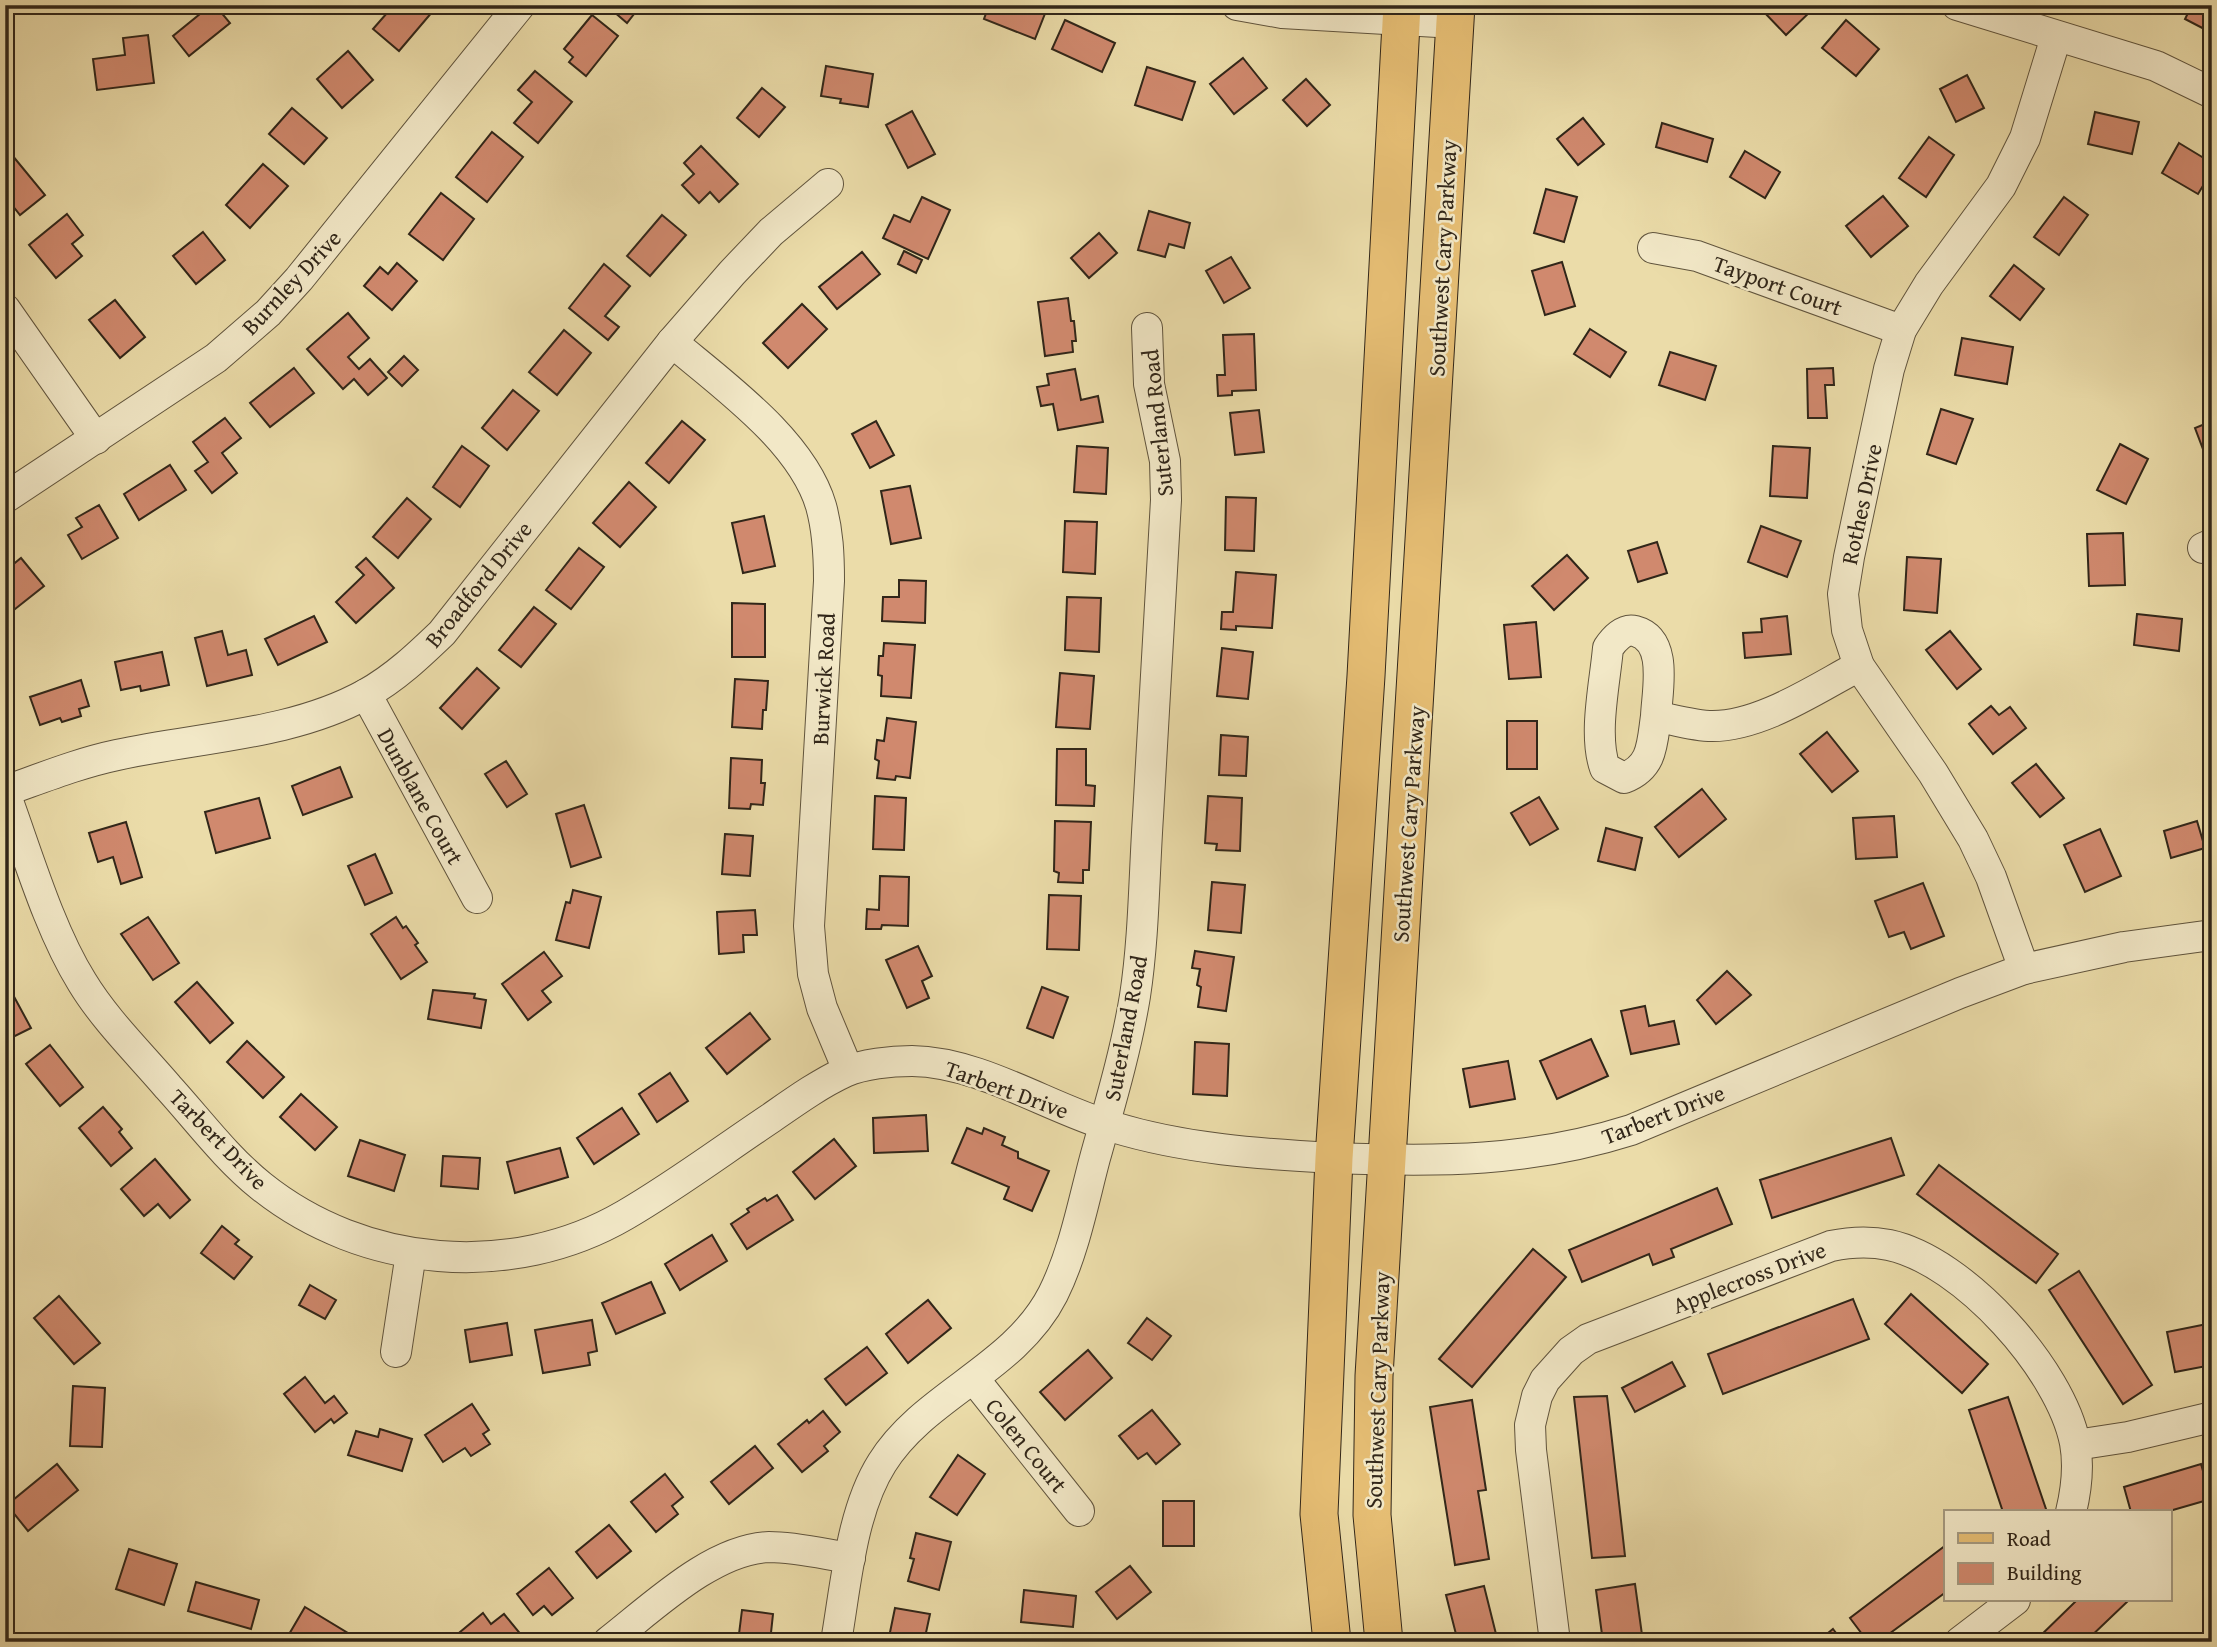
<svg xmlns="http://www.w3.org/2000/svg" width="2217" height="1647" viewBox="0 0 2217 1647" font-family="'Gentium Book Plus',serif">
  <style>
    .building { fill: #d0896e; stroke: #312619; stroke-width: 2 }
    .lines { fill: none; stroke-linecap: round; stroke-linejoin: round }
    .minor-casing { stroke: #60543d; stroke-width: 32 }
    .major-casing { stroke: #312619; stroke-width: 39 }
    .minor { stroke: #f2e8c7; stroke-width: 30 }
    .major { stroke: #e6be74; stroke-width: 37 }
    .labels { text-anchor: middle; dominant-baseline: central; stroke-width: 5; stroke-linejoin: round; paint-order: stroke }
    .street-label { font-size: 23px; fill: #312619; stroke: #f2e8c7 }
  </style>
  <rect width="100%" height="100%" fill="#ebdca9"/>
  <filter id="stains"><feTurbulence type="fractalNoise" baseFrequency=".00286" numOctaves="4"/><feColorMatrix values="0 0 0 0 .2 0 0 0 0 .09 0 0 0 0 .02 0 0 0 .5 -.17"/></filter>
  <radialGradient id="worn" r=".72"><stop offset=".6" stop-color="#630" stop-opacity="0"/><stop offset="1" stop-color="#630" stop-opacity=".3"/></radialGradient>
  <g class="building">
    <polygon points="211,5 215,5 230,23 189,56 173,36"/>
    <polygon points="394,5 427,5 433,11 399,51 373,29"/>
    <polygon points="606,5 641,5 627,23"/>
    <polygon points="989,5 1031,5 1046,11 1035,39 984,19"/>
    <polygon points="1767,5 1808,5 1812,10 1786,35 1762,10"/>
    <polygon points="2192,5 2212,5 2212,33 2185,19"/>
    <polygon points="592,15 618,36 586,76 569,62 573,57 564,49"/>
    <polygon points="1065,20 1115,43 1102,72 1052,49"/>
    <polygon points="1846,20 1879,49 1856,76 1822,48"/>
    <polygon points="148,35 154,83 97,90 93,59 125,55 123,38"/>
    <polygon points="348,51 373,80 342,108 317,79"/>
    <polygon points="1243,58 1267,88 1234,114 1210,84"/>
    <polygon points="826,66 873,74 868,107 840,103 841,99 821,96"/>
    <polygon points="1147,67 1195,82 1182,120 1135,105"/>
    <polygon points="535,71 572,102 538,143 514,123 532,102 518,90"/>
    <polygon points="1967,75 1984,108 1956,122 1940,89"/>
    <polygon points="1306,79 1330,105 1307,126 1283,100"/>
    <polygon points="762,88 785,107 759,137 737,118"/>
    <polygon points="292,108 327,138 304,164 269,134"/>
    <polygon points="912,111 935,154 908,168 886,125"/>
    <polygon points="2095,112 2139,122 2132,154 2088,144"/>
    <polygon points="1583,118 1604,144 1578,165 1557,139"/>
    <polygon points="1662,123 1713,139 1707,162 1656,147"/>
    <polygon points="492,132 523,157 487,202 456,177"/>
    <polygon points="1929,137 1954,155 1926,197 1899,178"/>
    <polygon points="2179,143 2212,163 2212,171 2198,194 2162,173"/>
    <polygon points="701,146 738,184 719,202 710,192 699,203 682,185 694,174 684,163"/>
    <polygon points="1745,151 1780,172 1765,198 1730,177"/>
    <polygon points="12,155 45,195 20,215 5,196 5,161"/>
    <polygon points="263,164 288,186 250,228 226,205"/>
    <polygon points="1546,189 1577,197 1564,242 1534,233"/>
    <polygon points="441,193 474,219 443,260 409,234"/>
    <polygon points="1883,196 1908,226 1871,257 1846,226"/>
    <polygon points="922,197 950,210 928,259 883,238 894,215 910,222"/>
    <polygon points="2064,197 2088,215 2059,255 2034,237"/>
    <polygon points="1149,211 1190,223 1184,248 1169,244 1165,257 1138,250"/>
    <polygon points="67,214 83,235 72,244 82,256 56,278 29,245"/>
    <polygon points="662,215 686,235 650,276 627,256"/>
    <polygon points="203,232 225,260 196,284 173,256"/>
    <polygon points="1099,233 1117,253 1089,278 1071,258"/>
    <polygon points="904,251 922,260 916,273 898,264"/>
    <polygon points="862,252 880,274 837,309 819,287"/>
    <polygon points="1231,257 1250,288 1224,303 1206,271"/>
    <polygon points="1562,262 1575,306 1545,315 1532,271"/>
    <polygon points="397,263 417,281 392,310 364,286 380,267 388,274"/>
    <polygon points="604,264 630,286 605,316 619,327 608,340 569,308"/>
    <polygon points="2014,265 2044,289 2020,320 1990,296"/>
    <polygon points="1068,298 1071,321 1074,321 1076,341 1072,341 1073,352 1045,356 1038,302"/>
    <polygon points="115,300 145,337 120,358 89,320"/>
    <polygon points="802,304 827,329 788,368 763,343"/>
    <polygon points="348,313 369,338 348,357 359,369 370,359 387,378 368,395 354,379 343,389 307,349"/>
    <polygon points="1590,329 1626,352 1610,377 1574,354"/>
    <polygon points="564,330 591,353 557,395 529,372"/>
    <polygon points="1254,334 1256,390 1232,391 1232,395 1218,396 1217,375 1225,375 1223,335"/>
    <polygon points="1962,338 2013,347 2007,384 1955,375"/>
    <polygon points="1670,352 1716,366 1705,400 1659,385"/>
    <polygon points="404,356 418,370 402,386 388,372"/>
    <polygon points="294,368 314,393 270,427 250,403"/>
    <polygon points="1833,368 1834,385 1825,385 1827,418 1808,418 1807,369"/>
    <polygon points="1075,369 1081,400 1098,396 1103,422 1058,430 1053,404 1041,406 1037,387 1049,385 1047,374"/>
    <polygon points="513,390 539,411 507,450 482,428"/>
    <polygon points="1941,409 1973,419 1956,464 1927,454"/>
    <polygon points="1259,410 1264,452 1235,455 1230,413"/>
    <polygon points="225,418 241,438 222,453 237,473 212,493 195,471 208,462 193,442"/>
    <polygon points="682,421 705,440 669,483 646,463"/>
    <polygon points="876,421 894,455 870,468 852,434"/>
    <polygon points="2212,421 2212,465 2209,465 2195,428"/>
    <polygon points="2120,444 2148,459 2126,504 2097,490"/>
    <polygon points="462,446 489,466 460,507 433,487"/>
    <polygon points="1077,446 1108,448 1106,494 1074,492"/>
    <polygon points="1773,446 1810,448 1807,498 1770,496"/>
    <polygon points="170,465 186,490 139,520 124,494"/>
    <polygon points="629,482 656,507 620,547 593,523"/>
    <polygon points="910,486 921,538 891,544 881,491"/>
    <polygon points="1226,497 1256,498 1254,551 1225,550"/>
    <polygon points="407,498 431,519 398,558 373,537"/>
    <polygon points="99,505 118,538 82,559 68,535 82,527 76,518"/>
    <polygon points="764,516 775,566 743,573 732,523"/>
    <polygon points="1065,521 1097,522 1095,574 1063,572"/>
    <polygon points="1761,526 1801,541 1787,577 1748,562"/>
    <polygon points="2123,533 2125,585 2089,586 2087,534"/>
    <polygon points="1657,542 1667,573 1638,582 1628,551"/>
    <polygon points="579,548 604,567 571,609 546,590"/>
    <polygon points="1567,555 1588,578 1554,610 1532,586"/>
    <polygon points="1907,557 1941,559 1937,613 1904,610"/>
    <polygon points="21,558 44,586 5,617 5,571"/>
    <polygon points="366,558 394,588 356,623 336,602 364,575 356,567"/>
    <polygon points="1236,572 1276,575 1272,628 1236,626 1236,630 1221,629 1222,612 1233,612"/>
    <polygon points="899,580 926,581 925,623 882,621 883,597 899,597"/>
    <polygon points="1067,597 1101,598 1099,652 1065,650"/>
    <polygon points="732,603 765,604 765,657 732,657"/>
    <polygon points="534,607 556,624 521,667 499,650"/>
    <polygon points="2137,614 2182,619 2179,651 2134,645"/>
    <polygon points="314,616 327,642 278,665 265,639"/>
    <polygon points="1787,616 1791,654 1745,658 1743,633 1762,632 1761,619"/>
    <polygon points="1536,622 1541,677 1509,679 1504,625"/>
    <polygon points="222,631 228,655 246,650 252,675 207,686 195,638"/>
    <polygon points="1950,631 1981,669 1957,689 1926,650"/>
    <polygon points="884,643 915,645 911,698 881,696 882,676 878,675 879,656 883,656"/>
    <polygon points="1222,648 1253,652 1248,699 1217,696"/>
    <polygon points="162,652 169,685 141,691 140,686 121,690 115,662"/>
    <polygon points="477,668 499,688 462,729 440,708"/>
    <polygon points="1060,673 1094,676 1090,729 1056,727"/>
    <polygon points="735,679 768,681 766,710 763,710 762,729 732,727"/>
    <polygon points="81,680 89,706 79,709 81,716 62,722 60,718 40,725 30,697"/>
    <polygon points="1991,706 1999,715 2010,707 2026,728 1993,754 1969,724"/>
    <polygon points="887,718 916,722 910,778 896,776 895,780 877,778 879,761 875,759 877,740 884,741"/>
    <rect x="1507" y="721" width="30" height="48"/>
    <polygon points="1827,732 1858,771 1832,792 1800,754"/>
    <polygon points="1221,735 1248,737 1246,776 1219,775"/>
    <polygon points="1057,749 1086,749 1086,785 1095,786 1094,806 1056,805"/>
    <polygon points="731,758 762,760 761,783 765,783 763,805 751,804 750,809 729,808"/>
    <polygon points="506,761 527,794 507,807 485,774"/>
    <polygon points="2036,764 2064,798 2040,817 2012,783"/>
    <polygon points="340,767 352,797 303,815 292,786"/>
    <polygon points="1702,789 1726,819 1679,857 1655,827"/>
    <polygon points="875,796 906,798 904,850 873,849"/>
    <polygon points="1208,796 1242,798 1240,851 1216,850 1217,844 1205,843"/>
    <polygon points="1539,797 1558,829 1530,845 1511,813"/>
    <polygon points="259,798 270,838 216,853 205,812"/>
    <polygon points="584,805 601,857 571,867 556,814"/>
    <polygon points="1894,816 1897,857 1856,859 1853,818"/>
    <polygon points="1055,821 1091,822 1089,870 1083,870 1083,883 1058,882 1059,873 1054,871"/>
    <polygon points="2197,821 2205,848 2171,858 2164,831"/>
    <polygon points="126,822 142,877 121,884 113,857 98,862 89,833"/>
    <polygon points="1606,828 1642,838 1635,870 1598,861"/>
    <polygon points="2100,829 2121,876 2085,892 2064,845"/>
    <polygon points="725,834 753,836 750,876 722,874"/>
    <polygon points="375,854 392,893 365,905 348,866"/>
    <polygon points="880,876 909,877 908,926 882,925 881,929 866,929 867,909 879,910"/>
    <polygon points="1212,882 1245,885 1241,933 1208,930"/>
    <polygon points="1923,883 1944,936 1911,949 1904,932 1889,937 1875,901"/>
    <polygon points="573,890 601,897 589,948 556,940 566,902 570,903"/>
    <polygon points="1049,895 1081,896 1079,950 1047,949"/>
    <polygon points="755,910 757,935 743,935 744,952 719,954 717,912"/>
    <polygon points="148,917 179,963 153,980 121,934"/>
    <polygon points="396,917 403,928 406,926 418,943 415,945 427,962 401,979 371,934"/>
    <polygon points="918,946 932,976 922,981 929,998 907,1008 886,960"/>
    <polygon points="1195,951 1234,957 1226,1011 1198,1007 1201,987 1197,985 1200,969 1192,968"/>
    <polygon points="544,952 562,976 542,991 551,1002 528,1020 502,984"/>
    <polygon points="1727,971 1751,995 1716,1024 1697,1000"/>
    <polygon points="5,980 31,1028 5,1041"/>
    <polygon points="197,982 233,1023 210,1043 175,1002"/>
    <polygon points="1042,987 1068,997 1053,1038 1027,1028"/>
    <polygon points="433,990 475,994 474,998 486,1000 481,1028 428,1019"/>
    <polygon points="1645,1006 1649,1026 1674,1021 1679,1044 1631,1054 1621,1011"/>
    <polygon points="750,1013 770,1039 727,1074 706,1048"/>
    <polygon points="1591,1039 1608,1076 1557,1099 1540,1061"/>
    <polygon points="247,1041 284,1077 263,1098 227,1062"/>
    <polygon points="1195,1042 1229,1044 1227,1096 1193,1094"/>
    <polygon points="50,1045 83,1087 60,1106 26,1064"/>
    <polygon points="1508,1061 1515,1099 1470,1107 1463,1069"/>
    <polygon points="670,1073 688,1101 657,1122 639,1094"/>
    <polygon points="301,1094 337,1127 315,1150 280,1117"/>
    <polygon points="103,1107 122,1129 119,1132 132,1148 111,1166 79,1128"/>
    <polygon points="622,1108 639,1134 594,1164 577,1138"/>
    <polygon points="926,1115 928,1151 874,1153 873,1118"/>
    <polygon points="967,1128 982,1134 984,1128 1005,1137 1002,1145 1018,1152 1018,1158 1049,1171 1032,1211 1004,1199 1009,1187 952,1163"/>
    <polygon points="1891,1138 1904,1175 1772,1218 1760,1180"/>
    <polygon points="834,1139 856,1166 815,1199 793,1172"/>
    <polygon points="360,1140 405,1155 394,1191 348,1176"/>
    <polygon points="560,1148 568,1177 515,1193 507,1162"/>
    <polygon points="443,1156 480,1158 478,1189 441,1186"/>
    <polygon points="155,1159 190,1200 170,1218 158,1204 144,1216 121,1189"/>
    <polygon points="1939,1165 2058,1254 2036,1283 1917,1194"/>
    <polygon points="1717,1188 1732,1224 1671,1249 1674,1257 1653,1265 1649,1254 1582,1282 1569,1250"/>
    <polygon points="777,1195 793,1220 747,1249 731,1224 749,1212 747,1209 765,1198 767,1201"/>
    <polygon points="222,1226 239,1240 235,1244 252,1257 234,1279 201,1253"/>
    <polygon points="712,1235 727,1261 680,1290 665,1264"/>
    <polygon points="1533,1249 1566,1277 1472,1387 1439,1359"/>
    <polygon points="2079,1271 2152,1385 2123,1404 2049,1290"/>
    <polygon points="651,1282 665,1313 616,1334 602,1303"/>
    <polygon points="310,1285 336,1300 325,1319 299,1305"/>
    <polygon points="1911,1294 1988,1364 1962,1393 1885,1324"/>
    <polygon points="59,1296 100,1343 74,1364 34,1318"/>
    <polygon points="1853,1299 1869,1339 1723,1394 1708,1354"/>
    <polygon points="928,1300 951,1328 908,1363 886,1334"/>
    <polygon points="1147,1318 1171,1336 1152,1360 1128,1343"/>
    <polygon points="592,1320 597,1351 588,1353 590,1365 543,1373 535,1330"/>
    <polygon points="507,1323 512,1355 470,1362 465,1330"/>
    <polygon points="2212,1323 2212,1365 2175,1372 2167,1332"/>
    <polygon points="867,1347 887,1373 846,1405 825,1379"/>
    <polygon points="1088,1350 1112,1378 1065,1420 1040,1392"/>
    <polygon points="1672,1362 1685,1386 1635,1412 1622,1388"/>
    <polygon points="305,1377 325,1403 334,1396 347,1413 334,1423 331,1419 315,1432 284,1394"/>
    <polygon points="73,1386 105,1388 102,1447 70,1446"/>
    <polygon points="1607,1396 1625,1556 1592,1558 1574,1397"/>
    <polygon points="2008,1397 2047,1512 2003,1512 1969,1410"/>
    <polygon points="1472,1400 1486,1490 1478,1491 1489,1559 1455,1565 1430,1407"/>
    <polygon points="472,1404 489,1430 483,1434 490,1444 471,1456 465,1448 443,1462 425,1435"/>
    <polygon points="1152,1410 1180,1444 1156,1464 1147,1453 1138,1459 1119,1436"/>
    <polygon points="823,1411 840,1432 824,1446 828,1451 802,1472 778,1444 807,1420 809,1423"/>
    <polygon points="380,1429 412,1439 402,1471 348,1455 356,1431 378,1437"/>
    <polygon points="755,1446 773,1468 729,1504 711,1482"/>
    <polygon points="958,1455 985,1474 957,1515 930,1497"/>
    <polygon points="57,1464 78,1490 28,1531 7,1505"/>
    <polygon points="2201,1464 2211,1499 2166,1512 2131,1512 2124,1487"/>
    <polygon points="665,1474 683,1497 672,1506 678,1514 656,1532 631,1502"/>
    <rect x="1163" y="1501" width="31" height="45"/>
    <polygon points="609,1525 631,1551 597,1578 576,1552"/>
    <polygon points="916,1533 951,1542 939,1590 908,1581 914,1559 910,1558"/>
    <polygon points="1946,1545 1946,1592 1878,1642 1868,1642 1850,1618"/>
    <polygon points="129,1549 177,1564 164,1605 116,1589"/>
    <polygon points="1130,1566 1151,1592 1117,1619 1096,1592"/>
    <polygon points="549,1568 573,1598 552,1615 544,1606 533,1615 517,1594"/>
    <polygon points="196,1582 259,1600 251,1629 188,1611"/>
    <polygon points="1635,1584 1643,1642 1603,1642 1596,1590"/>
    <polygon points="1484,1586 1498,1642 1458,1642 1446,1595"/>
    <polygon points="1024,1590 1076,1596 1073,1627 1021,1622"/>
    <polygon points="2077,1600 2129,1600 2085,1642 2034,1642"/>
    <polygon points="305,1607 356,1638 354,1642 297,1642 288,1636"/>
    <polygon points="895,1608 930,1614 924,1642 888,1642"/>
    <polygon points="742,1610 773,1614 770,1642 738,1642"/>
    <polygon points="483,1613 491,1624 504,1614 523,1637 517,1642 448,1642"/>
    <polygon points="1833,1629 1843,1642 1817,1642"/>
  </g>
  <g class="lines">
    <defs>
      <g id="minor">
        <polyline points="1237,5 1282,13 1455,23"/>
        <polyline points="1957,5 2156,66 2212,93"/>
        <polyline points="1653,248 1697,256 1901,330"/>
        <polyline points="5,309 96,439"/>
        <path d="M672 342C723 385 802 441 821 506 828 531 829 555 829 581L809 926 813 974 822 1008 848 1070"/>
        <polyline points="5,498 216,358 268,313 299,279 520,5"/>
        <polyline points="2203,548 2212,544"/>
        <polyline points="366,694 477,898"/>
        <path d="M1656 716C1657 691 1669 640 1635 631 1624 628 1614 639 1608 648 1605 683 1593 735 1605 768L1624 778C1653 767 1652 744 1656 716 1673 720 1692 725 1709 726 1759 728 1817 688 1859 666"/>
        <path d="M5 791C42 778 79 763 117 755 199 737 292 735 366 694 395 678 419 655 442 633L672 342 732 273 771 232 828 184"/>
        <path d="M5 793C27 853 49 929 82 982 105 1020 139 1053 168 1087 198 1120 226 1158 261 1186 363 1268 512 1281 625 1215 675 1186 723 1150 771 1118 794 1102 819 1084 845 1072 863 1064 891 1061 912 1061 981 1062 1048 1108 1113 1127 1185 1149 1259 1154 1334 1158 1439 1162 1530 1162 1631 1130L1960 993 2024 969 2124 947 2212 935"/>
        <polyline points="2024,969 1991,877 1973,839 1933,773 1859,666 1847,630 1843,594 1849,557 1889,369 1901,330 1929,284 2001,186 2025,138 2056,37"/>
        <polyline points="396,1352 411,1253"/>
        <polyline points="974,1379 1079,1511"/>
        <polyline points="2076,1445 2128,1437 2212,1417"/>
        <path d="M608 1642C652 1608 712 1549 769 1547 796 1547 824 1554 850 1558"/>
        <path d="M836 1642C846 1585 851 1512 882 1463 924 1395 1015 1369 1053 1294 1074 1252 1083 1203 1095 1158 1110 1104 1126 1051 1135 996 1144 937 1144 876 1148 816 1154 711 1160 606 1166 500L1165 461 1149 384 1147 328"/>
        <path d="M1555 1642 1531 1450 1530 1425 1537 1396 1545 1380 1571 1351 1588 1339 1831 1246C1850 1242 1870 1241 1889 1245 1964 1261 2061 1370 2075 1443 2079 1465 2076 1491 2071 1512"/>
        <polyline points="1960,1642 2015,1600"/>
      </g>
      <g id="major">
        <polyline points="1332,1642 1319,1514 1334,1158 1366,676 1402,5"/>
        <polyline points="1384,1642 1372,1515 1374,1376 1456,5"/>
      </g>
    </defs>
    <use href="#minor" class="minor-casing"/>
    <use href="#major" class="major-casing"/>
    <use href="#minor" class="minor"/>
    <use href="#major" class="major"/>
  </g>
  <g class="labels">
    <g class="street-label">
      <text transform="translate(1442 258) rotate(-87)">Southwest Cary Parkway</text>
      <text transform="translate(291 282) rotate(-47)">Burnley Drive</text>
      <text transform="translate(1778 285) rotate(20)">Tayport Court</text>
      <text transform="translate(1157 423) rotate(-96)">Suterland Road</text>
      <text transform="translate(1861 504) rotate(-78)">Rothes Drive</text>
      <text transform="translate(478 584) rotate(-51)">Broadford Drive</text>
      <text transform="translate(823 679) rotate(-87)">Burwick Road</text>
      <text transform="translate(421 796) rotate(61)">Dunblane Court</text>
      <text transform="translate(1408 824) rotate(-86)">Southwest Cary Parkway</text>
      <text transform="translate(1125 1028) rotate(-79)">Suterland Road</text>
      <text transform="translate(1007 1089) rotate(20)">Tarbert Drive</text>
      <text transform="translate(1663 1114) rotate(-21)">Tarbert Drive</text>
      <text transform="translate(219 1139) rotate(46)">Tarbert Drive</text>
      <text transform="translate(1749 1277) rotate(-21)">Applecross Drive</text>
      <text transform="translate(1377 1390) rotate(-88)">Southwest Cary Parkway</text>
      <text transform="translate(1027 1445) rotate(51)">Colen Court</text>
    </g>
  </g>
  <rect width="2217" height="1647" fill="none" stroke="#ebdca9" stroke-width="28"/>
  <rect x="7" y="7" width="2203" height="1633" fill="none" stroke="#312619" stroke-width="3.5"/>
  <rect x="14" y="14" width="2189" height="1619" fill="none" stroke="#312619" stroke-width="2"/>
  <rect x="1944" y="1510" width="228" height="91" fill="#f2e8c7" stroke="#a59a81" stroke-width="2"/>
  <rect x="1958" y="1533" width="35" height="10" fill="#e6be74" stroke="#a59a81" stroke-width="2"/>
  <text x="2007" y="1546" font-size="21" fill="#312619">Road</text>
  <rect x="1958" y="1563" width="35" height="21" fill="#d0896e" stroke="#a59a81" stroke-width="2"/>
  <text x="2007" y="1580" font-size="21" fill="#312619">Building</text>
  <rect width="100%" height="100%" filter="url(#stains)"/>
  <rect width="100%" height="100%" fill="url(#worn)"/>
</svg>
